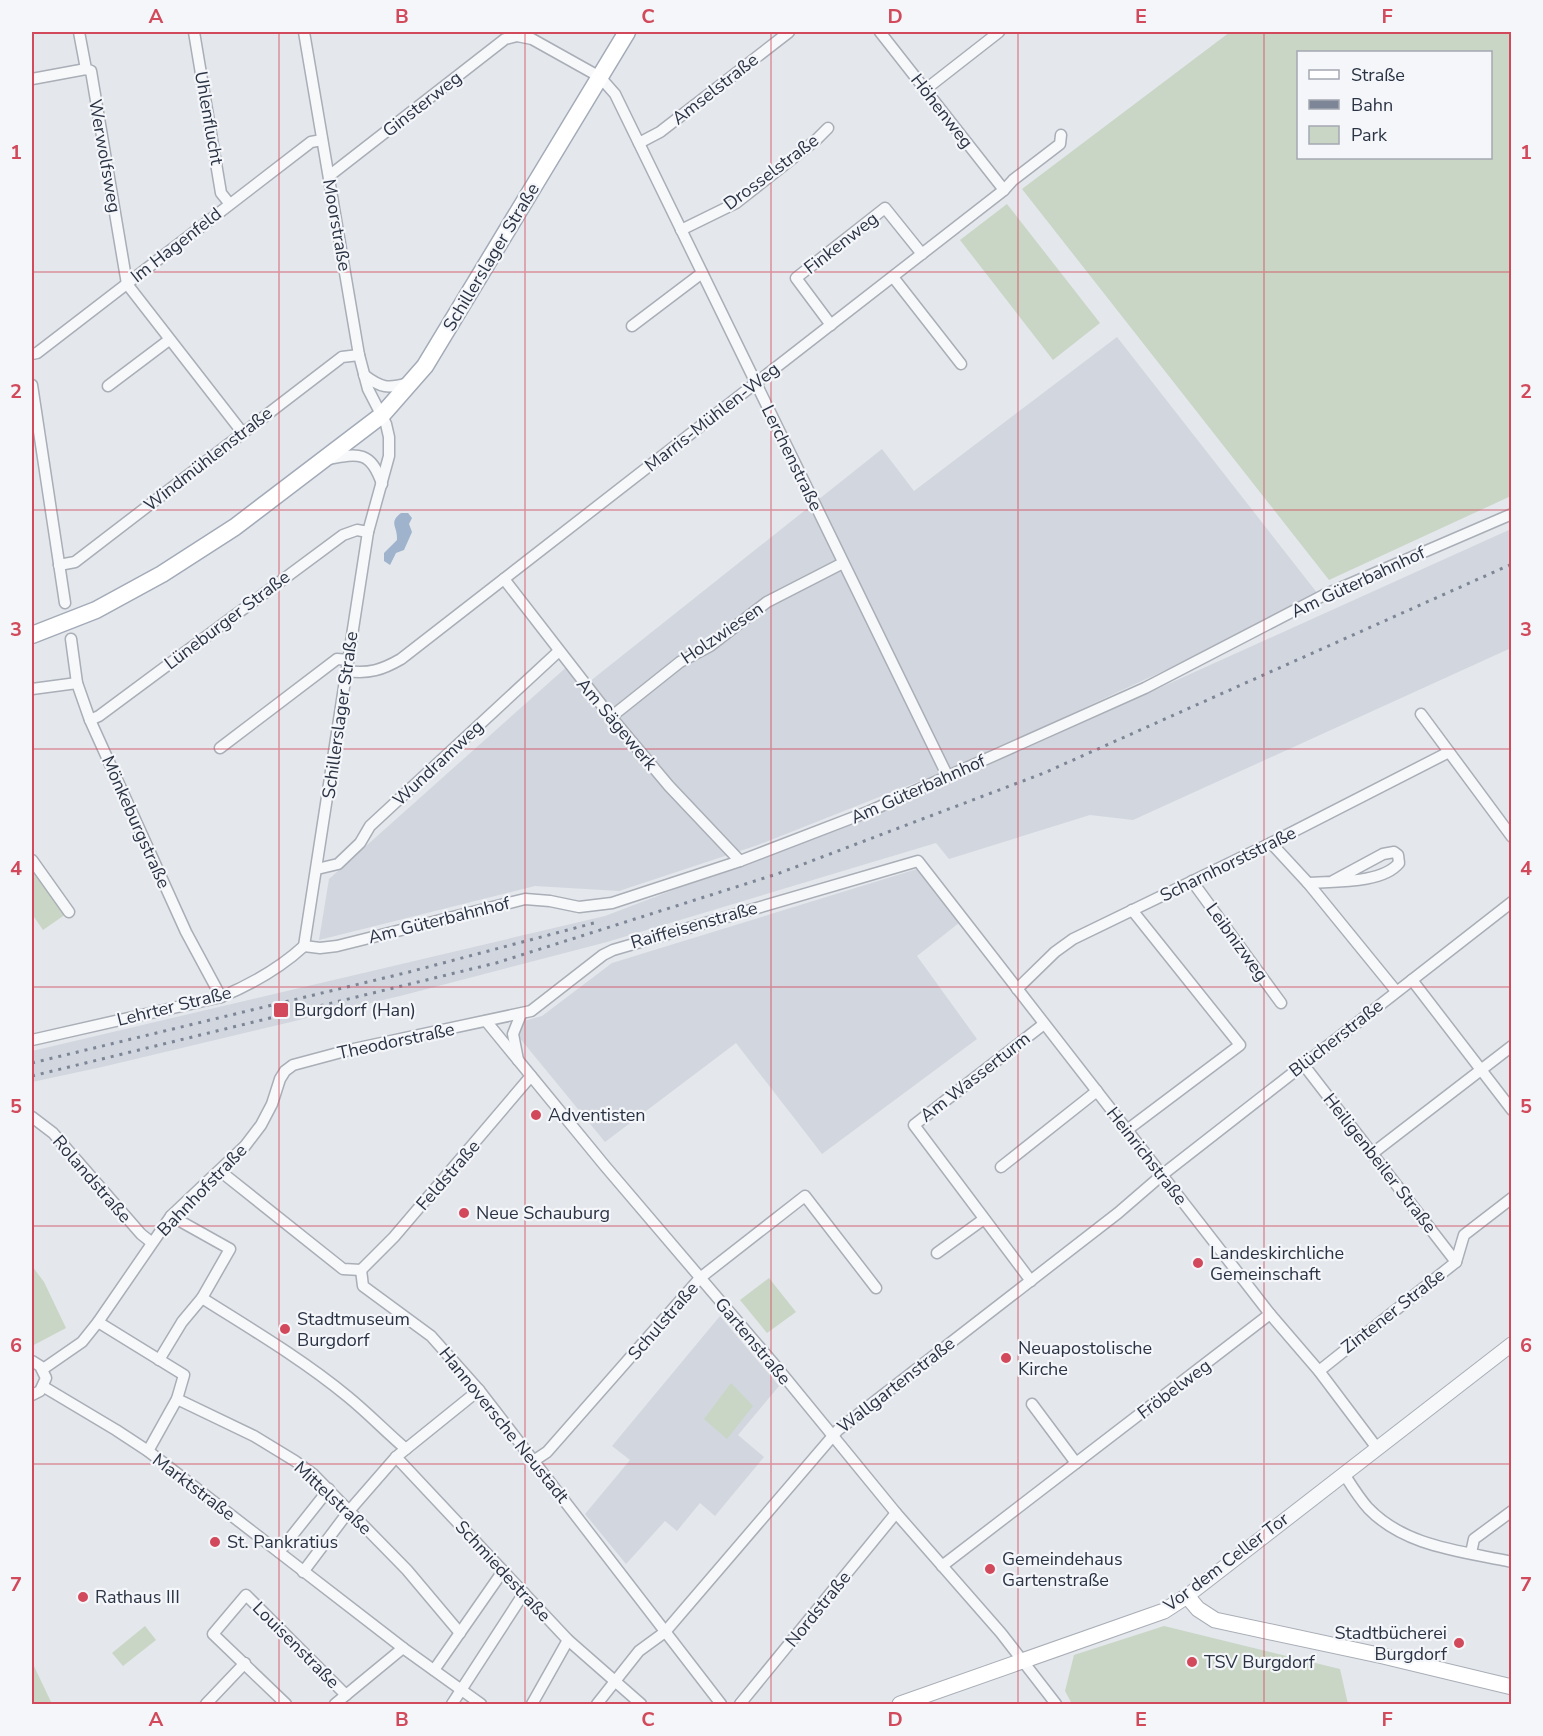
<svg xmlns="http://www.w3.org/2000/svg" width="1543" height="1736" viewBox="0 0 1543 1736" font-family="'Nunito Sans',sans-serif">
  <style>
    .built { fill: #d2d6de }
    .green { fill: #c9d6c5; fill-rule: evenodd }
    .water { fill: #9fb4cc }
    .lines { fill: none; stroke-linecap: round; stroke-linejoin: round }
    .minor-casing { stroke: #a9aeb7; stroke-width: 13 }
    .tertiary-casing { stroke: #a9aeb7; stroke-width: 16 }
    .secondary-casing { stroke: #a9aeb7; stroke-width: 17 }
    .primary-casing { stroke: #a3abb8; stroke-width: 19 }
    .minor { stroke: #f7f8fa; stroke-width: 10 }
    .tertiary { stroke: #f7f8fa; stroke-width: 14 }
    .secondary { stroke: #fff; stroke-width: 15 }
    .primary { stroke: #fff; stroke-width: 16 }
    .rail { stroke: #7d8696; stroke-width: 3; stroke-dasharray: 3 6; stroke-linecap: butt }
    .grid { fill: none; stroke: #d1495b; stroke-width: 1.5; stroke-opacity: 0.55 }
    .poi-dot { fill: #d1495b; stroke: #f4f6f9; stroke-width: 2 }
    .labels { text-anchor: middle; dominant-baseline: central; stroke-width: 4.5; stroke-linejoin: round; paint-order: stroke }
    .street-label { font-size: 18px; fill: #2b3445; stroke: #f4f6f9 }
    .poi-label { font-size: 18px; fill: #2b3445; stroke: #f4f6f9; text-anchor: start }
    .neatline { fill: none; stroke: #d1495b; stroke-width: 2 }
    .grid-label { font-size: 20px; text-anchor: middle; font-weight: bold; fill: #d1495b }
  </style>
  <rect width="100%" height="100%" fill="#e4e7ec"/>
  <g class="built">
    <polygon points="1117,337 1318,594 1202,653 970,761 758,845 619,891 535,886 319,940 329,879 571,663 589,682 882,449 914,491"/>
    <polygon points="1511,529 1511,648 1133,820 1090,815 949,859 936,843 607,942 404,995 102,1067 32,1082 32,1051 605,916 927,793"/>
    <polygon points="917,869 959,923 917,956 977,1039 822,1154 736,1043 605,1142 509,1025 542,1016 612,963"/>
    <polygon points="720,1316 779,1386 738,1435 764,1457 715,1516 700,1503 677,1531 665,1521 626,1564 585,1514 630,1460 612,1446"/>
  </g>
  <g class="green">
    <path d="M1230 32H1511V496L1329 580 1022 189ZM1298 52H1490V158H1298Z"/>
    <polygon points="1007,204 1100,323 1053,360 960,240"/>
    <polygon points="32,869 66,914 43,930 32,914"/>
    <polygon points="32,1266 44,1282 66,1328 32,1346"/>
    <polygon points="769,1278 796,1312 767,1333 740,1300"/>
    <polygon points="731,1383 753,1406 727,1439 704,1419"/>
    <polygon points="145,1626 156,1640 123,1666 112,1653"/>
    <polygon points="1164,1626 1340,1669 1348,1704 1072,1704 1065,1691 1074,1655"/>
    <polygon points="32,1662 52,1704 32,1704"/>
  </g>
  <path class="water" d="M401 513H408L412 518 409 524 412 532 404 550 396 553 390 565 384 561V553L397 540C398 526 388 523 401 513Z"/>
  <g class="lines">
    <defs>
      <g id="minor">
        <polyline points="79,32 86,69 91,71 127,284 242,432"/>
        <polyline points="194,32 221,193 229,203"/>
        <polyline points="515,32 517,36 532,39 600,77 615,94 948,777"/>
        <polyline points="880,32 1004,190"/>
        <polyline points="32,79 86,69"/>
        <polyline points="926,89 999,32"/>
        <polyline points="639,143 660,132 789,32"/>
        <polyline points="329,176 505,39 517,36"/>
        <polyline points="681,230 736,203 816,140 828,128"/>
        <polyline points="893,277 961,364"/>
        <polyline points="831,325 796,278 885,208 922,254"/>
        <polyline points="632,326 702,273"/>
        <polyline points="32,354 37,353 311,142 322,140"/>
        <path d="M364 375C381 388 388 389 408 383"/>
        <polyline points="32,385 65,603"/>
        <polyline points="108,386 169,340"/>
        <path d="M328 459C359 453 371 451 382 484"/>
        <polyline points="59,565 75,562 342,357 359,355"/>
        <polyline points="504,579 611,717 669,786 740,861"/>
        <polyline points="71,639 77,683 90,720 186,932 221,997"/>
        <path d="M347 671C369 674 382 670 401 659L1004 190 1013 180 1060 144 1061 135"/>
        <polyline points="32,689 77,683"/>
        <polyline points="1421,714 1512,837"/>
        <polyline points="611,717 680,662 710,646 767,602 843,563"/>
        <polyline points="90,720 99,716 343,535 357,530 368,532"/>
        <polyline points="220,748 337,659 348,660"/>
        <polyline points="1271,843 1308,883 1396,991"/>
        <polyline points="32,860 69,912"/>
        <polyline points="317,869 338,864 360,843 370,826 559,651"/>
        <polyline points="1192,881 1281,1003"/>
        <path d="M1308 883C1333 881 1382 884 1399 863L1398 855 1394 852 1383 854 1333 881"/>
        <polyline points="304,946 320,948 337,946 525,899 550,901 579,907 612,903 740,861 870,811 1145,688 1324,595 1512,514"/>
        <polyline points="304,946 368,532 389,456 389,437 386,424 368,389 359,355 304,32"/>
        <polyline points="1412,980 1512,1110"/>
        <polyline points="1017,989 1055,952 1073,939 1271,843 1449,752"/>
        <polyline points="486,1021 605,1166 779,1370 896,1513 1001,1633 1056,1704"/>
        <path d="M32 1040 221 997C252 984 279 969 304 946"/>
        <polyline points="518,1060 513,1034 521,1014"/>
        <polyline points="1303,1064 1456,1262"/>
        <polyline points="32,1117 53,1133 141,1234 151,1242"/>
        <polyline points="1127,1130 1240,1045 1132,910"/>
        <polyline points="1373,1153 1512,1046"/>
        <polyline points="1001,1167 1097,1091"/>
        <polyline points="220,1171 343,1269 361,1270"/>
        <polyline points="937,1253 984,1219"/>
        <polyline points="361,1270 363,1286 431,1336 479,1390 721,1704"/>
        <polyline points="361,1270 394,1237 531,1076"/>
        <polyline points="1031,1281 914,1125 1044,1024"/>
        <path d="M202 1298C251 1329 302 1359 347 1396 368 1413 386 1432 406 1449"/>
        <polyline points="98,1322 184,1375 177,1399 148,1451"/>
        <polyline points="159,1360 182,1322 202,1298 230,1249 171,1216"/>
        <polyline points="32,1361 40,1366 46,1378 40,1391 32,1395"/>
        <polyline points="43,1369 82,1342 98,1322 171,1216 245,1146 261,1125 272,1104 280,1079 285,1071 293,1065 349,1050 531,1011 603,955 613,950 918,861 1270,1314 1319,1371 1377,1448"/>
        <polyline points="1319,1371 1456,1262 1464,1235 1512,1198"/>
        <polyline points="44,1387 116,1430 148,1451 403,1648 481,1704"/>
        <polyline points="177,1399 254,1436 295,1461 313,1474 407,1570 460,1633"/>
        <polyline points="1032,1404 1076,1463"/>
        <polyline points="396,1457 568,1640 641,1704"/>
        <polyline points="535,1460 547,1452 700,1278 805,1196 876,1288"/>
        <path d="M1344 1474C1351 1485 1359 1498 1368 1508 1405 1547 1462 1551 1512 1562"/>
        <polyline points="279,1552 329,1489"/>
        <polyline points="1471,1553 1474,1539 1512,1511"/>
        <polyline points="942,1566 1270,1314"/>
        <polyline points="303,1572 349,1511 396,1457 479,1390"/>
        <polyline points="434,1670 503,1571"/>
        <polyline points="206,1704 245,1663"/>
        <polyline points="286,1704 213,1634 246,1595 346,1695"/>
        <polyline points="335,1704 403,1648"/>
        <polyline points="452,1704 524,1593"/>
        <polyline points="532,1704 568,1640"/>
        <polyline points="597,1704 639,1651 665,1632 838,1430 1118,1213 1162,1175 1512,902"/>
        <polyline points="740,1704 896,1513"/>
      </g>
      <polyline id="tertiary" points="1187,1596 1512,1344"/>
      <polyline id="secondary" points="900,1704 1164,1611 1187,1596 1198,1609 1215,1620 1383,1656 1512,1687"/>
      <polyline id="primary" points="32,635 96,610 162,574 235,527 382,415 425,366 627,32"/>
    </defs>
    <use href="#minor" class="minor-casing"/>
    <use href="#tertiary" class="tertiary-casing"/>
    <use href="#secondary" class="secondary-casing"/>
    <use href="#primary" class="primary-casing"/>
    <use href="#minor" class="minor"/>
    <use href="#tertiary" class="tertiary"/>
    <use href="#secondary" class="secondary"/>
    <use href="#primary" class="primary"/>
    <g class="rail">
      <polyline points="32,1063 409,972 594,923"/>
      <polyline points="32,1076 496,963 777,874 1044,773 1512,564"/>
    </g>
  </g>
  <path class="grid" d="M279 32V1704M525 32V1704M771 32V1704M1018 32V1704M1264 32V1704M32 272H1512M32 510H1512M32 749H1512M32 987H1512M32 1226H1512M32 1464H1512"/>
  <g class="poi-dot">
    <rect x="273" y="1002" width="16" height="16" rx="3"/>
    <circle cx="536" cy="1115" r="6"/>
    <circle cx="464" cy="1213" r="6"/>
    <circle cx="1198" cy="1263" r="6"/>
    <circle cx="285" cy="1329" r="6"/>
    <circle cx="1006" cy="1358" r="6"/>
    <circle cx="215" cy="1542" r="6"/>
    <circle cx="990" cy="1569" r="6"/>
    <circle cx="83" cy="1597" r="6"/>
    <circle cx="1459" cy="1643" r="6"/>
    <circle cx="1192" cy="1662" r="6"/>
  </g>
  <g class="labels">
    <g class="street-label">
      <text transform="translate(715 89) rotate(-38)">Amselstraße</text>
      <text transform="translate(422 104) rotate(-38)">Ginsterweg</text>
      <text transform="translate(942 111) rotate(52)">Höhenweg</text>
      <text transform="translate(209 118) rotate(80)">Uhlenflucht</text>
      <text transform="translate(105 156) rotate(80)">Werwolfsweg</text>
      <text transform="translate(771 172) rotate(-37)">Drosselstraße</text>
      <text transform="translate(337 225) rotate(80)">Moorstraße</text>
      <text transform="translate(841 243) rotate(-38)">Finkenweg</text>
      <text transform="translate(176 245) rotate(-38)">Im Hagenfeld</text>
      <text transform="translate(491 257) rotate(-59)">Schillerslager Straße</text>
      <text transform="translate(712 417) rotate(-38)">Marris-Mühlen-Weg</text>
      <text transform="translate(792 458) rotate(64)">Lerchenstraße</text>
      <text transform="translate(208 459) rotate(-38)">Windmühlenstraße</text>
      <text transform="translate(1358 582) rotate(-25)">Am Güterbahnhof</text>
      <text transform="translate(227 620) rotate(-37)">Lüneburger Straße</text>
      <text transform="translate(722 633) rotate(-34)">Holzwiesen</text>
      <text transform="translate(340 715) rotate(-82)">Schillerslager Straße</text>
      <text transform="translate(617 724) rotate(50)">Am Sägewerk</text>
      <text transform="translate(438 763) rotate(-43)">Wundramweg</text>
      <text transform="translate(918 789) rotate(-24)">Am Güterbahnhof</text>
      <text transform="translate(136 822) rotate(66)">Mönkeburgstraße</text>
      <text transform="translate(1228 864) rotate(-26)">Scharnhorststraße</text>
      <text transform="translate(439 920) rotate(-14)">Am Güterbahnhof</text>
      <text transform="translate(694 925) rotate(-16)">Raiffeisenstraße</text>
      <text transform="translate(1237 942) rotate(54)">Leibnizweg</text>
      <text transform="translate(174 1006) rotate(-14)">Lehrter Straße</text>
      <text transform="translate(1336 1038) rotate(-38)">Blücherstraße</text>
      <text transform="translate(396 1041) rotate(-12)">Theodorstraße</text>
      <text transform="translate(975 1077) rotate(-38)">Am Wasserturm</text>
      <text transform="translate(1147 1156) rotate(52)">Heinrichstraße</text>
      <text transform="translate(1380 1163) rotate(52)">Heiligenbeiler Straße</text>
      <text transform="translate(448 1175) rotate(-49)">Feldstraße</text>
      <text transform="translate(92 1179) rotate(49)">Rolandstraße</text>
      <text transform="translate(202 1190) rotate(-46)">Bahnhofstraße</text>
      <text transform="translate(1393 1311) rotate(-38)">Zintener Straße</text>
      <text transform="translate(663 1321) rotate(-49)">Schulstraße</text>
      <text transform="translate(753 1341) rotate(50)">Gartenstraße</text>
      <text transform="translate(896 1385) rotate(-38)">Wallgartenstraße</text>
      <text transform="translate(1174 1389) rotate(-37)">Fröbelweg</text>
      <text transform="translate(504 1425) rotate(51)">Hannoversche Neustadt</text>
      <text transform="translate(194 1487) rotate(37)">Marktstraße</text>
      <text transform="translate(333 1498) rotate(43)">Mittelstraße</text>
      <text transform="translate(1226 1562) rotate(-37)">Vor dem Celler Tor</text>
      <text transform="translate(503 1571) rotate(47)">Schmiedestraße</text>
      <text transform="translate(818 1609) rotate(-51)">Nordstraße</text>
      <text transform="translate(296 1645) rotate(45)">Louisenstraße</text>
    </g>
    <g class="poi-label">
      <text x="294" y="1010">Burgdorf (Han)</text>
      <text x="548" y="1115">Adventisten</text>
      <text x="476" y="1213">Neue Schauburg</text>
      <text x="1210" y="1253">Landeskirchliche<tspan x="1210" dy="21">Gemeinschaft</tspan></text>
      <text x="297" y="1319">Stadtmuseum<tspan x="297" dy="21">Burgdorf</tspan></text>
      <text x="1018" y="1348">Neuapostolische<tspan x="1018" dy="21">Kirche</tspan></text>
      <text x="227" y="1542">St. Pankratius</text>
      <text x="1002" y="1559">Gemeindehaus<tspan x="1002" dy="21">Gartenstraße</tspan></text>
      <text x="95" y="1597">Rathaus III</text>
      <text x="1447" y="1633" text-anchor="end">Stadtbücherei<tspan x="1447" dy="21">Burgdorf</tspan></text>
      <text x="1204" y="1662">TSV Burgdorf</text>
    </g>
  </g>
  <rect width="1543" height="1736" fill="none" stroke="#f4f6f9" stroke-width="66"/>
  <rect x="1297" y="51" width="195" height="108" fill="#f4f6f9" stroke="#a4a8b1" stroke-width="1.5"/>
  <rect x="1309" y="70" width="30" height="9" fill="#ffffff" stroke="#a4a8b1" stroke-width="1.5"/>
  <text x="1351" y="81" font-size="18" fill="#2b3445">Straße</text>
  <rect x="1309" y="100" width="30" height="9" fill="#7d8696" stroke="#a4a8b1" stroke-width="1.5"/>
  <text x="1351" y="111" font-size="18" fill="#2b3445">Bahn</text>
  <rect x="1309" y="126" width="30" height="18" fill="#c9d6c5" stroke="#a4a8b1" stroke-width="1.5"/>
  <text x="1351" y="141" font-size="18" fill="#2b3445">Park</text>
  <rect x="33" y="33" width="1477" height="1670" class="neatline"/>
  <g class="grid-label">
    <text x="156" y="23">A</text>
    <text x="402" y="23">B</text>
    <text x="648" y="23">C</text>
    <text x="895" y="23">D</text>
    <text x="1141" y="23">E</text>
    <text x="1387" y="23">F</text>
    <text x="16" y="159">1</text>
    <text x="1526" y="159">1</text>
    <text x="16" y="398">2</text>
    <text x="1526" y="398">2</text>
    <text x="16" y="636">3</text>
    <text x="1526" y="636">3</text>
    <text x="16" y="875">4</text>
    <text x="1526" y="875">4</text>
    <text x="16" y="1113">5</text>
    <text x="1526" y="1113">5</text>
    <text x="16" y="1352">6</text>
    <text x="1526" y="1352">6</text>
    <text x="16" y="1591">7</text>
    <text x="1526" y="1591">7</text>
    <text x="156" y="1726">A</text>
    <text x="402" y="1726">B</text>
    <text x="648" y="1726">C</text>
    <text x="895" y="1726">D</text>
    <text x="1141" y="1726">E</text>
    <text x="1387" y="1726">F</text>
  </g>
</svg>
